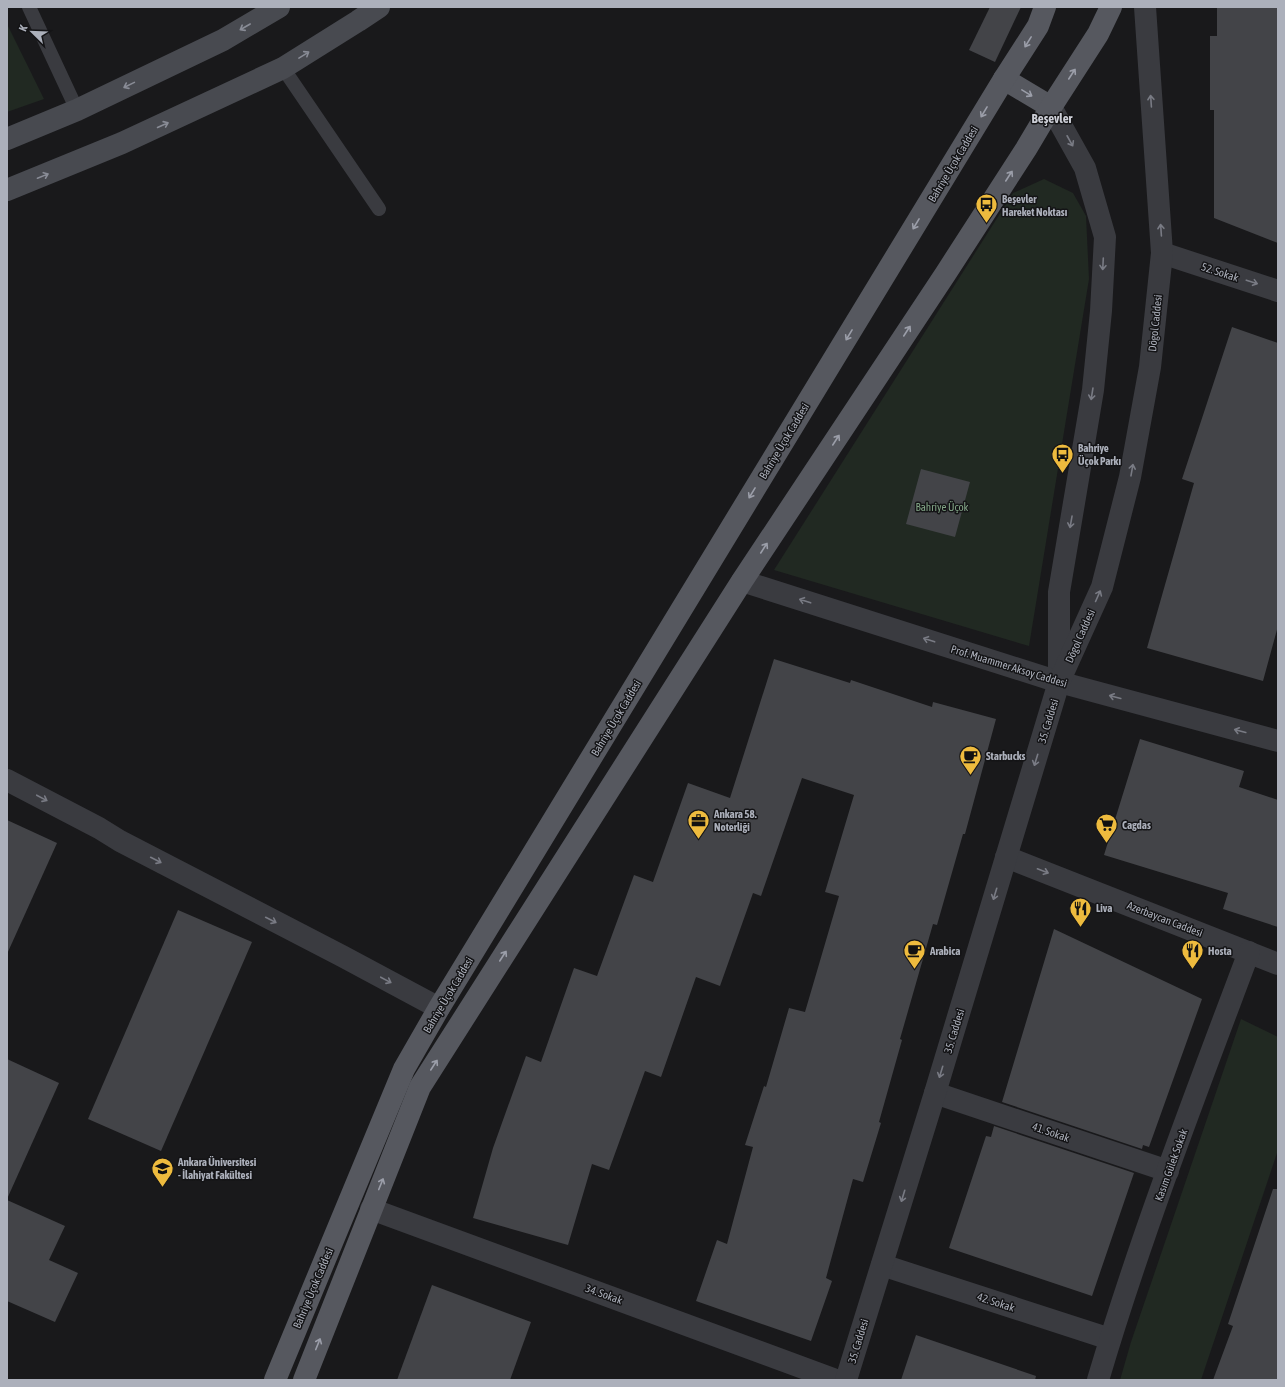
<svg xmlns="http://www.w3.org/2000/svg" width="1285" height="1387" viewBox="0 0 1285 1387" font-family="'Asap Condensed',sans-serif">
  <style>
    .green { fill: #212922 }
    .building { fill: #434448 }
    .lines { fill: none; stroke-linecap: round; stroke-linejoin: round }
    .service { stroke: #3a3b40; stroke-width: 14 }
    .minor { stroke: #3a3b40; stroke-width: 22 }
    .tertiary { stroke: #3a3b40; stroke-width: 22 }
    .secondary { stroke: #484a50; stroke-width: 22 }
    .primary { stroke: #56585f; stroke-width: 22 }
    .oneway { stroke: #898c96 }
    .oneway2 { stroke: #9b9ea9 }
    .oneway3 { stroke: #797b84 }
    .labels { text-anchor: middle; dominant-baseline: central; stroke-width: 3; stroke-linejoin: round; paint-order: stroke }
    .street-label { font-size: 11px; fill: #acb0bb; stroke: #141416 }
    .poi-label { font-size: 11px; font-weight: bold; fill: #acb0bb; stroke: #141416; text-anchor: start }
    .park-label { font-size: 11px; fill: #83a587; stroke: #141416 }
    .quarter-label { font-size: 13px; font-weight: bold; fill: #cdcfd7; stroke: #141416 }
  </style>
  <rect width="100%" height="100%" fill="#19191b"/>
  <g class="green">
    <polygon points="7,24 44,99 7,112"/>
    <polygon points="1044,179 1073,193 1086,216 1089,279 1029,646 774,570 1013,193"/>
    <polygon points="1241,1019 1278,1037 1278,1150 1201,1380 1120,1380 1131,1342"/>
  </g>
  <g class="building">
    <polygon points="990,7 1021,7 995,62 969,50"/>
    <polygon points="1217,7 1278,7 1278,243 1214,218 1214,110 1210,110 1210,36 1217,36"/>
    <polygon points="1232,327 1278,343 1278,626 1263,681 1147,648 1194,483 1182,479"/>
    <polygon points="921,469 970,482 955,537 906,524"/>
    <polygon points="774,659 850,683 851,680 932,707 933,702 996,719 965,834 963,834 937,925 933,924 900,1039 902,1040 879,1122 881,1123 863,1182 853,1179 826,1278 832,1281 811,1341 696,1301 717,1240 727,1244 753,1147 745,1145 764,1086 766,1087 789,1008 805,1012 839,896 825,892 854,795 802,778 761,896 753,893 720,986 696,977 661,1077 645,1071 609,1170 592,1164 568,1245 473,1218 493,1148 526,1056 541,1062 574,968 597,976 634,875 653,882 688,783 730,798"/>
    <polygon points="1140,739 1244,771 1239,787 1278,800 1278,927 1223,909 1228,893 1104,855"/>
    <polygon points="7,820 57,843 7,954"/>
    <polygon points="178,910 252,942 161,1151 88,1119"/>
    <polygon points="1054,929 1202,999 1149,1147 1143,1145 1142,1149 1002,1102"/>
    <polygon points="7,1059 59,1083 7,1199"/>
    <polygon points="994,1126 1134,1173 1092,1296 949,1248 986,1136 991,1137"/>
    <polygon points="1273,1189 1278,1189 1278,1380 1213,1380 1233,1326 1228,1324"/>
    <polygon points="7,1200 65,1226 49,1260 78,1273 55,1322 7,1301"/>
    <polygon points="432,1285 531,1322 510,1380 397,1380"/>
    <polygon points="916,1335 1036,1376 1035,1380 901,1380"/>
  </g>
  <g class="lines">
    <g class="service">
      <polyline points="29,7 77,110"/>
      <polyline points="283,68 379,209"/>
    </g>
    <g class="minor">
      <polyline points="1162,253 1278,291"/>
      <polyline points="7,780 99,828 120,841 342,956 439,1008"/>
      <polyline points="1006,857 1278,964"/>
      <polyline points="935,1093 1168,1171"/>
      <polyline points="371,1209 836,1380"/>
      <polyline points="882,1265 1110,1339"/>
      <path d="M1098 1380C1141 1235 1196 1093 1249 952"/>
    </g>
    <g class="tertiary">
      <polyline points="1051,107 1085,168 1105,237 1101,311 1093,390 1059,592 1059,675"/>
      <polyline points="742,581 1059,682 1278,741"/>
      <polyline points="846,1380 935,1093 1059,682 1102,587 1130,477 1150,367 1162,253 1145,7"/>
    </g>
    <g class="secondary">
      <polyline points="7,139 77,110 223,40 279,7"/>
      <polyline points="7,190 122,143 283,68 358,21 379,7"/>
    </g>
    <g class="primary">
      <polyline points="1004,79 1051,107"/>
      <polyline points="275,1380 404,1069 439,1008 1004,79 1038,26 1045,7"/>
      <polyline points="304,1380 420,1087 742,581 946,273 1026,149 1051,107 1098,34 1111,7"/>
    </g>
  </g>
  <defs><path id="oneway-shaft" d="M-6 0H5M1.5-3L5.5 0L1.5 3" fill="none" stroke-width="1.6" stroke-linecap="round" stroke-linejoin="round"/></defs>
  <g class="oneway">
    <use href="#oneway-shaft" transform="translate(245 27) rotate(150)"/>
    <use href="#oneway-shaft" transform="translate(304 55) rotate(-32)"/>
    <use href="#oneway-shaft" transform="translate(129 85) rotate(154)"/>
    <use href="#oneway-shaft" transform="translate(163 125) rotate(-24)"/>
    <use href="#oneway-shaft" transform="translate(43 176) rotate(-22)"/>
  </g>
  <g class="oneway2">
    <use href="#oneway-shaft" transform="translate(1028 42) rotate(122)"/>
    <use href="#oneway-shaft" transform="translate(1072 74) rotate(-57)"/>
    <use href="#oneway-shaft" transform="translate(1027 93) rotate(31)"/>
    <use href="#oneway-shaft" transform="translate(984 112) rotate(121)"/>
    <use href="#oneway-shaft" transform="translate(1009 176) rotate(-57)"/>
    <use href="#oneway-shaft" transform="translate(916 224) rotate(121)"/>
    <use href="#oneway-shaft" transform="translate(907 331) rotate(-57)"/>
    <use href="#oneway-shaft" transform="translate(849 335) rotate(121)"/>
    <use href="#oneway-shaft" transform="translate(836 440) rotate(-57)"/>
    <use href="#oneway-shaft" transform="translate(752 493) rotate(121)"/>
    <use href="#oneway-shaft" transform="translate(764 548) rotate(-57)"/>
    <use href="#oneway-shaft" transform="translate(503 956) rotate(-57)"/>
    <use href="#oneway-shaft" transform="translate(434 1065) rotate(-57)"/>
    <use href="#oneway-shaft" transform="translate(381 1184) rotate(-68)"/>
    <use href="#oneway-shaft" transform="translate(318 1344) rotate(-68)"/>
  </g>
  <g class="oneway3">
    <use href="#oneway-shaft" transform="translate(1151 101) rotate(-94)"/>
    <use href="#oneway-shaft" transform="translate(1070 141) rotate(61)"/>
    <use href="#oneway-shaft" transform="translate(1161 230) rotate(-94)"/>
    <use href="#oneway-shaft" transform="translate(1103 264) rotate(93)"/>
    <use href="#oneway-shaft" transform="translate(1252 282) rotate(18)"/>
    <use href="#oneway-shaft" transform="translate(1092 394) rotate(99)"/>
    <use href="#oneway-shaft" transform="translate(1132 470) rotate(-80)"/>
    <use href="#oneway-shaft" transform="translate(1071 522) rotate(100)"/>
    <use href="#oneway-shaft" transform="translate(1098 596) rotate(-66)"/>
    <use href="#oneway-shaft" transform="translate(805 601) rotate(-162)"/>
    <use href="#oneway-shaft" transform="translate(929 640) rotate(-162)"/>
    <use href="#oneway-shaft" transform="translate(1115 697) rotate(-165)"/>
    <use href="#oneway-shaft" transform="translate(1240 731) rotate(-165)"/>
    <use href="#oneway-shaft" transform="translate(1036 760) rotate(107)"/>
    <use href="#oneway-shaft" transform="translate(42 798) rotate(28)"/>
    <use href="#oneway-shaft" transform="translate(156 860) rotate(27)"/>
    <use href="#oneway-shaft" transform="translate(1043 871) rotate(21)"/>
    <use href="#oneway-shaft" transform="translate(995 894) rotate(107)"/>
    <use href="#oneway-shaft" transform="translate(271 920) rotate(27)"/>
    <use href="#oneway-shaft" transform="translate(386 980) rotate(28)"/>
    <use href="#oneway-shaft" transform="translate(941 1072) rotate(107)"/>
    <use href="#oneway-shaft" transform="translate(903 1196) rotate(107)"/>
  </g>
  <defs>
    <symbol id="bus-pin" viewBox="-11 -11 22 30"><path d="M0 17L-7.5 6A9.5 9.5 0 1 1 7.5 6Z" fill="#eebb3e" stroke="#141416"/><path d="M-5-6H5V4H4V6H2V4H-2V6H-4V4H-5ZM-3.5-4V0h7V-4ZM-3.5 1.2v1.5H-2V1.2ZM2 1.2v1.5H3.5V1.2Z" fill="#111"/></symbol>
    <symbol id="cafe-pin" viewBox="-11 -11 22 30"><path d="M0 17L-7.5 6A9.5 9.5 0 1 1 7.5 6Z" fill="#eebb3e" stroke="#141416"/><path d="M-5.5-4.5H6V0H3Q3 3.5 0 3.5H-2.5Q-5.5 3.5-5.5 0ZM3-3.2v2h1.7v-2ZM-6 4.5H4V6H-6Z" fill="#111"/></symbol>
    <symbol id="office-pin" viewBox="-11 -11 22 30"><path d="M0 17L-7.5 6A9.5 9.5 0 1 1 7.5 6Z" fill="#eebb3e" stroke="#141416"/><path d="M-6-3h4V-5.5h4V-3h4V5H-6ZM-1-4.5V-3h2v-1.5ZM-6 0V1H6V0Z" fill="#111"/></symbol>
    <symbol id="supermarket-pin" viewBox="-11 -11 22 30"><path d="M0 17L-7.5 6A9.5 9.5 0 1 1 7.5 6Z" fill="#eebb3e" stroke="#141416"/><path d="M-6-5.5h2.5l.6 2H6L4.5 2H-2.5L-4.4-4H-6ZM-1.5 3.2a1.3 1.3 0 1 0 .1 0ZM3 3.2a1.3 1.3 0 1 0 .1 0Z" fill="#111"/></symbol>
    <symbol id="restaurant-pin" viewBox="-11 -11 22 30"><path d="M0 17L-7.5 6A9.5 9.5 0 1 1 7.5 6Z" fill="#eebb3e" stroke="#141416"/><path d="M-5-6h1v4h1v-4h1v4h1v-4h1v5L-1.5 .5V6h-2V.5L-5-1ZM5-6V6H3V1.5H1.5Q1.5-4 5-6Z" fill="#111"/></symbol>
    <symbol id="university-pin" viewBox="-11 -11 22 30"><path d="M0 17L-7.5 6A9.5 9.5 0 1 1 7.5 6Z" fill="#eebb3e" stroke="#141416"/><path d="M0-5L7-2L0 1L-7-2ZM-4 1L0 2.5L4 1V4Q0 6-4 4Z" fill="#111"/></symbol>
  </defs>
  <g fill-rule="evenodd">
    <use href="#bus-pin" x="974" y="192" width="25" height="34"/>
    <use href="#bus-pin" x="1050" y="442" width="25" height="34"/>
    <use href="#cafe-pin" x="958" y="744" width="25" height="34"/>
    <use href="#office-pin" x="686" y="808" width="25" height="34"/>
    <use href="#supermarket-pin" x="1094" y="812" width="25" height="34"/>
    <use href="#restaurant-pin" x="1068" y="896" width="25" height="34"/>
    <use href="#cafe-pin" x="902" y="938" width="25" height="34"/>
    <use href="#restaurant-pin" x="1180" y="938" width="25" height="34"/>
    <use href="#university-pin" x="150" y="1156" width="25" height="34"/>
  </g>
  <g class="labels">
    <g class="street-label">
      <text transform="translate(953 164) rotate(-59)">Bahriye Üçok Caddesi</text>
      <text transform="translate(1220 272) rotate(18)">52. Sokak</text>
      <text transform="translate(1155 323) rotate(-84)">Dögol Caddesi</text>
      <text transform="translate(784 441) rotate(-59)">Bahriye Üçok Caddesi</text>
      <text transform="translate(1080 636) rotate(-66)">Dögol Caddesi</text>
      <text transform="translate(1009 666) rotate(17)">Prof. Muammer Aksoy Caddesi</text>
      <text transform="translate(616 718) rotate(-59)">Bahriye Üçok Caddesi</text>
      <text transform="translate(1048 721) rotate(-73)">35. Caddesi</text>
      <text transform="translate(1165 919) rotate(21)">Azerbaycan Caddesi</text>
      <text transform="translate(448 995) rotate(-59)">Bahriye Üçok Caddesi</text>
      <text transform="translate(954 1031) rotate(-73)">35. Caddesi</text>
      <text transform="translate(1051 1132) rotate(19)">41. Sokak</text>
      <text transform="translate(1171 1165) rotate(-70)">Kasım Gülek Sokak</text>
      <text transform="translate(313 1288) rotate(-67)">Bahriye Üçok Caddesi</text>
      <text transform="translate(604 1294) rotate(20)">34. Sokak</text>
      <text transform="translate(996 1302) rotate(18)">42. Sokak</text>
      <text transform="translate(858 1341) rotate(-73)">35. Caddesi</text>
    </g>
    <g class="poi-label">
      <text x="1002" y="199">Beşevler<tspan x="1002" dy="13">Hareket Noktası</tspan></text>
      <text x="1078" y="448">Bahriye<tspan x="1078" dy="13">Üçok Parkı</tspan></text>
      <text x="986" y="756">Starbucks</text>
      <text x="714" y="814">Ankara 58.<tspan x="714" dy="13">Noterliği</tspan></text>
      <text x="1122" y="825">Cagdas</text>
      <text x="1096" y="908">Liva</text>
      <text x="930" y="951">Arabica</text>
      <text x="1208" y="951">Hosta</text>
      <text x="178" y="1162">Ankara Üniversitesi<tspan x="178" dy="13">- İlahiyat Fakültesi</tspan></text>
    </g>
    <g class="park-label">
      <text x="942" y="507">Bahriye Üçok</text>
    </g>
    <g class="quarter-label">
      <text x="1052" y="118">Beşevler</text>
    </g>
  </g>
  <rect width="1285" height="1387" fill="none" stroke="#acb0bb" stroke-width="16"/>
  <g transform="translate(32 32) rotate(293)" stroke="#141416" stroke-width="3" paint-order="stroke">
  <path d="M0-3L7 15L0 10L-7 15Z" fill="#acb0bb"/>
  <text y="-6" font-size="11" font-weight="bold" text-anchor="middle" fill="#acb0bb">K</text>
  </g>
</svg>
